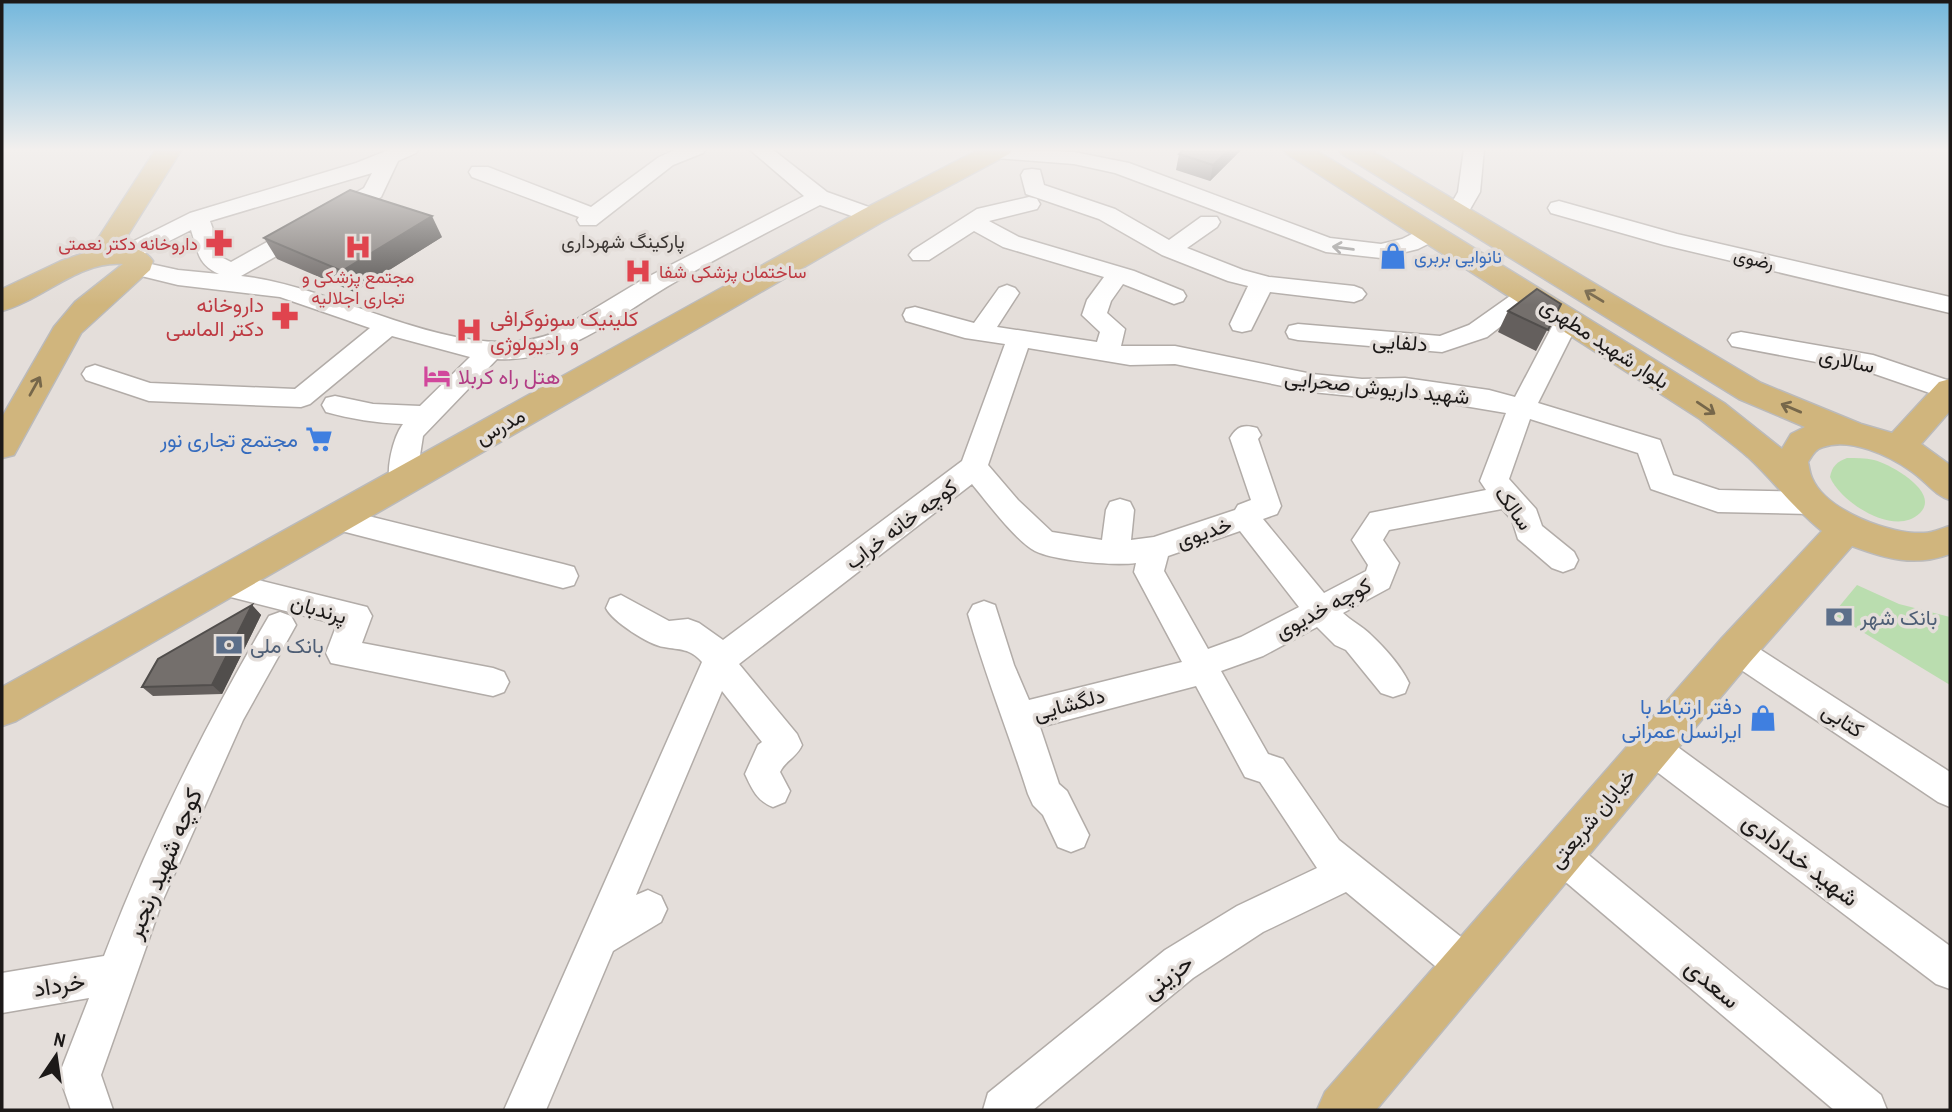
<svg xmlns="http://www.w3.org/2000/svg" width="1952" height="1112" viewBox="0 0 1952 1112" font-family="'Archivo Narrow',Vazirmatn,sans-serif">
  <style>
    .green { fill: #baddaf }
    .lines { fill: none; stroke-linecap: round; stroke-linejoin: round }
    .minor-casing { stroke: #b2aca8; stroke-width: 3 }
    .major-casing { stroke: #bbbaba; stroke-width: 3 }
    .minor { fill: #fff; fill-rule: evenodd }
    .major { fill: #d0b57d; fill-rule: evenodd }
    .wall { fill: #645f5d }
    .shaded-wall { fill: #514e4c }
    .building { fill: #746f6c; stroke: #514e4c; stroke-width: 2 }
    .oneway { stroke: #999897 }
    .oneway2 { stroke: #76674a }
    .labels { text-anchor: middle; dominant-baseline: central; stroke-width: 7; stroke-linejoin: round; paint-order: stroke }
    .far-health-label { font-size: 18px; fill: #be3a42; stroke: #e4deda; text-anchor: end }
    .far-shop-label { font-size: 18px; fill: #366cbe; stroke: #e4deda; text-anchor: start }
    .far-street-label { font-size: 18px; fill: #1c1918; stroke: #e4deda }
    .far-neighbourhood-label { font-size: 19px; fill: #3b3633; stroke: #e4deda }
    .health-label { font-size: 21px; fill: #be3a42; stroke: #e4deda; text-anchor: end }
    .street-label { font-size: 21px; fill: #1c1918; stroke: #e4deda }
    .hotel-label { font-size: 21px; fill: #b23c85; stroke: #e4deda; text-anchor: start }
    .shop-label { font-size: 21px; fill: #366cbe; stroke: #e4deda; text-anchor: end }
    .service-label { font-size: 21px; fill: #4e5e75; stroke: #e4deda; text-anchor: start }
    .near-street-label { font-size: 24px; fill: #1c1918; stroke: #e4deda }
  </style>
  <rect width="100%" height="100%" fill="#e4deda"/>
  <g class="green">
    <path d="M1847 458C1856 458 1865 458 1874 460 1890 464 1941 492 1920 513 1895 538 1840 502 1830 477 1832 466 1837 462 1847 458Z"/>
    <polygon points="1857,585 1899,604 1950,617 1950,685 1833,614"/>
  </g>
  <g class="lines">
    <defs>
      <g id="minor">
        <path d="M391 149H419L416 153 398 161 381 197 241 276C339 286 461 369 554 333L642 280 804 196 749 149H772L827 192 880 211 883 216 880 221 872 223 820 205C772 230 724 254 677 281 620 313 567 363 497 359L423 436 416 481 412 488 402 491 392 488C384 474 393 437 403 424 376 423 351 419 326 412L322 405 326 398 335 396 373 404 420 406 470 357 392 336 310 404 301 407 149 401 86 380 82 374 86 368 95 365 150 383 295 389 370 328 280 297 178 285 129 273 125 268 129 263 137 261 178 270 219 274C197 264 198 251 191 230L134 259H118L114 254 118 249 190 213 356 163ZM372 173 364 188 231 262 223 258 210 221Z"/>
        <polygon points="677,149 706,149 703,153 673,165 596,225 580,225 577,220 579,217 472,177 469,172 472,167 488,167 591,207 659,157"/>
        <polygon points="988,149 1074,152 1129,163 1330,238 1381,244 1402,239 1424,228 1440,228 1443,233 1440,238 1418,249 1381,258 1326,252 1115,173 1074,164 996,158 989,156 986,152"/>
        <polygon points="1464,149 1484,149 1480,192 1465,218 1449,218 1446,213 1458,192"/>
        <polygon points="1032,169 1040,170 1044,185 1115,209 1169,240 1201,217 1217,217 1220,222 1217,227 1187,248 1243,270 1269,277 1354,286 1362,289 1366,294 1362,299 1354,302 1270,292 1251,330 1242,332 1233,330 1230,324 1248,286 1228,281 1162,255 1099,219 1026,194 1021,175 1024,170"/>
        <path d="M1029 197 1037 199 1040 204 1037 209 989 221 1019 237 1134 271 1183 291 1186 296 1183 301 1174 304 1123 284 1111 301 1107 313 1125 329 1121 346H1175L1312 374 1362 379 1405 378 1489 390 1515 397 1556 319 1559 313 1568 311 1577 313 1580 319 1538 403 1660 440 1673 475 1719 490 1810 492 1820 495 1824 503 1820 511 1810 514 1718 512 1651 489 1638 453 1530 419 1509 479 1536 509 1542 526 1574 552 1578 560 1574 568 1563 572 1552 568 1518 539 1512 520 1502 509 1389 530 1383 540 1399 563 1389 588 1343 613C1351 621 1362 626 1370 634 1384 647 1401 666 1409 683L1405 693 1393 697 1381 693 1346 650 1335 645 1317 627 1263 656 1221 671 1268 754 1283 759 1339 840 1480 952 1485 966 1480 980 1466 985 1452 980 1346 892 1263 932 1193 978 1033 1110H983L988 1093 1165 950 1237 906 1317 868 1260 782 1245 777 1196 686 1040 727 1059 784 1067 791 1089 835 1084 847 1071 852 1058 847 1043 815 1033 805 1028 794C1009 734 985 675 968 614L973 605 984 601 995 605 1014 665 1029 700 1182 662 1134 572 1136 563C1114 566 1055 561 1035 551 1015 540 987 502 972 484L739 664 797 734 802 745C797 757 785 761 780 772L790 791 785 802 773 807C757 801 752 789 745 774L758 745 762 742 722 691 636 895 648 890 661 896 667 909 661 922 613 951 546 1110H504L702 662C690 648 680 650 664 647 649 645 612 621 606 608L610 599 621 595 669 621 688 619 699 623 723 640 962 461 1005 344 965 338 906 321 903 315 906 309 915 307 974 323 999 288 1007 285 1015 288 1019 293 997 327 1097 342 1100 332 1082 315 1087 300 1104 277 1003 247 974 231 929 260H913L909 255 913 250 977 209ZM1028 348 1130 365 1175 364 1312 392 1362 397 1405 396 1506 413 1480 481 1486 490 1370 513 1352 540 1368 565 1366 571 1324 593 1263 519 1277 514 1281 506 1258 439 1261 435 1257 428C1244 424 1237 426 1230 438L1251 500 1238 505 1235 510 1154 537 1131 540 1134 510 1130 502 1120 499 1110 502 1106 510 1102 540 1052 532 1018 500 988 465ZM1240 531 1299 607 1241 637 1208 649 1164 571 1168 556Z"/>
        <polygon points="1559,201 1677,234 1950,297 1950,313 1664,245 1551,213 1548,208 1551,203"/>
        <polygon points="1528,286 1536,289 1540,294 1536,299 1487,337 1442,352 1298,340 1289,338 1286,332 1289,326 1298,324 1440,336 1469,325 1520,289"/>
        <polygon points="1741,332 1873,355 1950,381 1950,400 1869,372 1732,346 1728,340 1732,334"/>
        <polygon points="336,508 563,564 574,567 578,576 574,585 563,588 326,527 322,519 326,511"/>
        <polygon points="222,571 367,607 372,616 362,643 493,668 504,672 509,682 504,692 493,696 331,663 326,653 337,624 211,592 207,583 211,574"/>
        <path d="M280 612 291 616 296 625 243 720 162 902 101 1075 113 1110H71L59 1075 89 998 2 1013V973L104 956C149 838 205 725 269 616Z"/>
        <polygon points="1736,637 1747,641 1950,772 1950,807 1938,802 1725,659 1720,650 1725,641"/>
        <polygon points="1652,733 1664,737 1950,946 1950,989 1936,984 1640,759 1635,748 1640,737"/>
        <polygon points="1561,838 1574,843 1881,1095 1887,1110 1834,1110 1548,867 1543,855 1548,843"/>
      </g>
      <g id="major">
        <path d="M156 149H182L121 246C134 246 146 251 153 261L150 270 81 333 14 455 2 458V417L54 327 75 302 123 264C80 260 42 300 2 311V289L61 261 90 251Z"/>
        <polygon points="980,149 1013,149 1009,154 882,222 16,721 2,726 2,687 862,210"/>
        <path d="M1283 149H1314L1724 403 1782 449 1791 434 1805 427 1739 399 1342 154 1338 149H1369L1761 383 1861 424 1892 433 1939 382 1950 379V411L1921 444 1950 465V500C1934 495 1926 481 1911 471 1890 456 1850 437 1823 447 1815 449 1812 456 1808 462 1809 467 1810 474 1812 478 1826 511 1891 535 1924 533 1933 533 1942 528 1950 526V554C1914 567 1887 559 1852 546L1750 662 1376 1110H1317L1325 1092 1722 638 1822 531C1794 509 1774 481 1748 457 1733 444 1716 432 1700 419L1287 154Z"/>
      </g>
    </defs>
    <use href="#minor" class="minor-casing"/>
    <use href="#major" class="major-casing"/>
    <use href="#minor" class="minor"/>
    <use href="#major" class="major"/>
  </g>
  <g class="wall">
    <polygon points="1242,149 1210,181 1176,170 1179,154"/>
    <polygon points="442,237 354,292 277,259 264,238"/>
    <polygon points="1561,304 1536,351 1498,332 1508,311"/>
    <polygon points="252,605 261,615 222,694 153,696 142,687"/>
  </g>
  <g class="shaded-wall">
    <polygon points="1230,149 1242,149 1210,181 1213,165"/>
    <polygon points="432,216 442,237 354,292 342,271"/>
    <polygon points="252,605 261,615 222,694 212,685"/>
  </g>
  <g class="building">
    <polygon points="1184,149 1230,149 1213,165 1179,154"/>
    <polygon points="350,190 432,216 342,271 264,238"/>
    <polygon points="1537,289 1561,304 1548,330 1508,311"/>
    <polygon points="252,605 212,685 142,687 158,659"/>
  </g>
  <defs><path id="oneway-shaft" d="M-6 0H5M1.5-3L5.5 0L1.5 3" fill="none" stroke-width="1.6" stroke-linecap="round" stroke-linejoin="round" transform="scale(1.75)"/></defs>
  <use class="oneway" href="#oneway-shaft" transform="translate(1343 248) rotate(-172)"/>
  <g class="oneway2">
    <use href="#oneway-shaft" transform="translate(1594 296) rotate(-149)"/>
    <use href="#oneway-shaft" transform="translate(35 386) rotate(-61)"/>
    <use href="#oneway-shaft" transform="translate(1706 408) rotate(34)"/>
    <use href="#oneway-shaft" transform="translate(1791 408) rotate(-157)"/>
  </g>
  <linearGradient id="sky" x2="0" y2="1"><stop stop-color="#73b7dc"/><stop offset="0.49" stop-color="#f3f0ee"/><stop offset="1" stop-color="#f3f0ee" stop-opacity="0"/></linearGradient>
  <rect width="1952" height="305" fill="url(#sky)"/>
  <defs>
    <symbol id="pharmacy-bare" viewBox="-9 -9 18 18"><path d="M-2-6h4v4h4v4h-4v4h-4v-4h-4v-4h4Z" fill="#e0444e" stroke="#e4deda" stroke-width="2.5" paint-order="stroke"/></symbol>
    <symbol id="hospital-bare" viewBox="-9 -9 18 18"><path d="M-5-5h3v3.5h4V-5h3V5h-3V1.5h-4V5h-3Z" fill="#e0444e" stroke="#e4deda" stroke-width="2.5" paint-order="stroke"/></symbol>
    <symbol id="shop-bare" viewBox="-9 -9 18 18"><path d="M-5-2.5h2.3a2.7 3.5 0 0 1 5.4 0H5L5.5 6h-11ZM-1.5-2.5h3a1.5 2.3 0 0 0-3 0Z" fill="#3f7fe0" stroke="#e4deda" stroke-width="2.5" paint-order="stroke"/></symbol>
    <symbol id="hotel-bare" viewBox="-9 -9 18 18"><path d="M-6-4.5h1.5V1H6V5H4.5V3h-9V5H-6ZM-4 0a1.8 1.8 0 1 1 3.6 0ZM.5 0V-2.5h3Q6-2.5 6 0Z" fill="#d1479c" stroke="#e4deda" stroke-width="2.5" paint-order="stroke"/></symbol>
    <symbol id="supermarket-bare" viewBox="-9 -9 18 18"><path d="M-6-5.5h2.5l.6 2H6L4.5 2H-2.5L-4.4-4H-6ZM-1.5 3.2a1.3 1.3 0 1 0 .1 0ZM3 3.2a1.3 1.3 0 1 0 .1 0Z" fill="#3f7fe0" stroke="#e4deda" stroke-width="2.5" paint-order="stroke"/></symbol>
    <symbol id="bank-bare" viewBox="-9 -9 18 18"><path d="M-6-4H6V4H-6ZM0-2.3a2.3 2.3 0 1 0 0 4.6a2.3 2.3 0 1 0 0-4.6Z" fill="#5c6f8a" stroke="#e4deda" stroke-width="2.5" paint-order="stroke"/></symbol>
  </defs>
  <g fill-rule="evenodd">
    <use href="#pharmacy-bare" x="200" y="224" width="38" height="38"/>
    <use href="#hospital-bare" x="339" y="228" width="38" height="38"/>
    <use href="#shop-bare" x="1374" y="237" width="38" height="38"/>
    <use href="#hospital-bare" x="619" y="252" width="38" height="38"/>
    <use href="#pharmacy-bare" x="266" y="297" width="38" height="38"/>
    <use href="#hospital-bare" x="450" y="311" width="38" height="38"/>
    <use href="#hotel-bare" x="418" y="357" width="38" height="38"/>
    <use href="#supermarket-bare" x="300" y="420" width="38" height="38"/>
    <use href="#bank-bare" x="1820" y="598" width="38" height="38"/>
    <use href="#bank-bare" x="210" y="626" width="38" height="38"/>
    <use href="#shop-bare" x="1744" y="699" width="38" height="38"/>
  </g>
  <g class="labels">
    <g class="far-health-label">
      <text x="198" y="243">داروخانه دکتر نعمتی</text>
      <text x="659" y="271" text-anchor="start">ساختمان پزشکی شفا</text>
      <text x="358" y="276" text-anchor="middle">مجتمع پزشکی و<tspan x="358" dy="21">تجاری اجلالیه</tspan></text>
    </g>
    <g class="far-shop-label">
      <text x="1414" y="256">نانوایی بربری</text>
    </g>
    <g class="far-street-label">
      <text transform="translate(1754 259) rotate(13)">رضوی</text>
    </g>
    <g class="far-neighbourhood-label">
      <text x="623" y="241">پارکینگ شهرداری</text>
    </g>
    <g class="health-label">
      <text x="264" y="304">داروخانه<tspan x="264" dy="24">دکتر الماسی</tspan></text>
      <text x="490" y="318" text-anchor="start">کلینیک سونوگرافی<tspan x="490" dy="24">و رادیولوژی</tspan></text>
    </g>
    <g class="street-label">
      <text transform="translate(1400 342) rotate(4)">دلفایی</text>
      <text transform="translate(1605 343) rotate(33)">بلوار شهید مطهری</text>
      <text transform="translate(1847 360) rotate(12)">سالاری</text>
      <text transform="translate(1377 387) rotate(6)">شهید داریوش صحرایی</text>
      <text transform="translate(500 426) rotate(-29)">مدرس</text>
      <text transform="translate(1514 508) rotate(54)">سالک</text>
      <text transform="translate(901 524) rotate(-37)">کوچه خانه خراب</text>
      <text transform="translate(1204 532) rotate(-19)">خدیوی</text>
      <text transform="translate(1323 608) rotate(-28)">کوچه خدیوی</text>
      <text transform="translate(319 609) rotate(16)">پرندبان</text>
      <text transform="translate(1069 704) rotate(-15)">دلگشایی</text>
      <text transform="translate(1843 720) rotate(33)">کتابی</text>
      <text transform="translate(1592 818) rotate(-50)">خیابان شریعتی</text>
    </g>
    <g class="hotel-label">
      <text x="458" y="376">هتل راه کربلا</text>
    </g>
    <g class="shop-label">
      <text x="298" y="439">مجتمع تجاری نور</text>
      <text x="1742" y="706">دفتر ارتباط با<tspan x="1742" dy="24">ایرانسل عمرانی</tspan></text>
    </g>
    <g class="service-label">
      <text x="1860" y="617">بانک شهر</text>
      <text x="250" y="645">بانک ملی</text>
    </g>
    <g class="near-street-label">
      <text transform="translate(1801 859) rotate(37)">شهید خدادادی</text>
      <text transform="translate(163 863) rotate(-67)">کوچه شهید رنجبر</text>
      <text transform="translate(1167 976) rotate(-38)">حزینی</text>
      <text transform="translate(1713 983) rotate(40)">سعدی</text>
      <text transform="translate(59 984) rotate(-9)">خرداد</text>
    </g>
  </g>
  <rect width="1952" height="1112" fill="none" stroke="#1c1918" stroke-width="7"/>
  <g transform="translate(56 1056) rotate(13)" stroke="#e4deda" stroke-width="5" paint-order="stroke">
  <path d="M0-5L12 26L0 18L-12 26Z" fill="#1c1918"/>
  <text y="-10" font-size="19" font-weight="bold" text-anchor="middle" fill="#1c1918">N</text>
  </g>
</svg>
